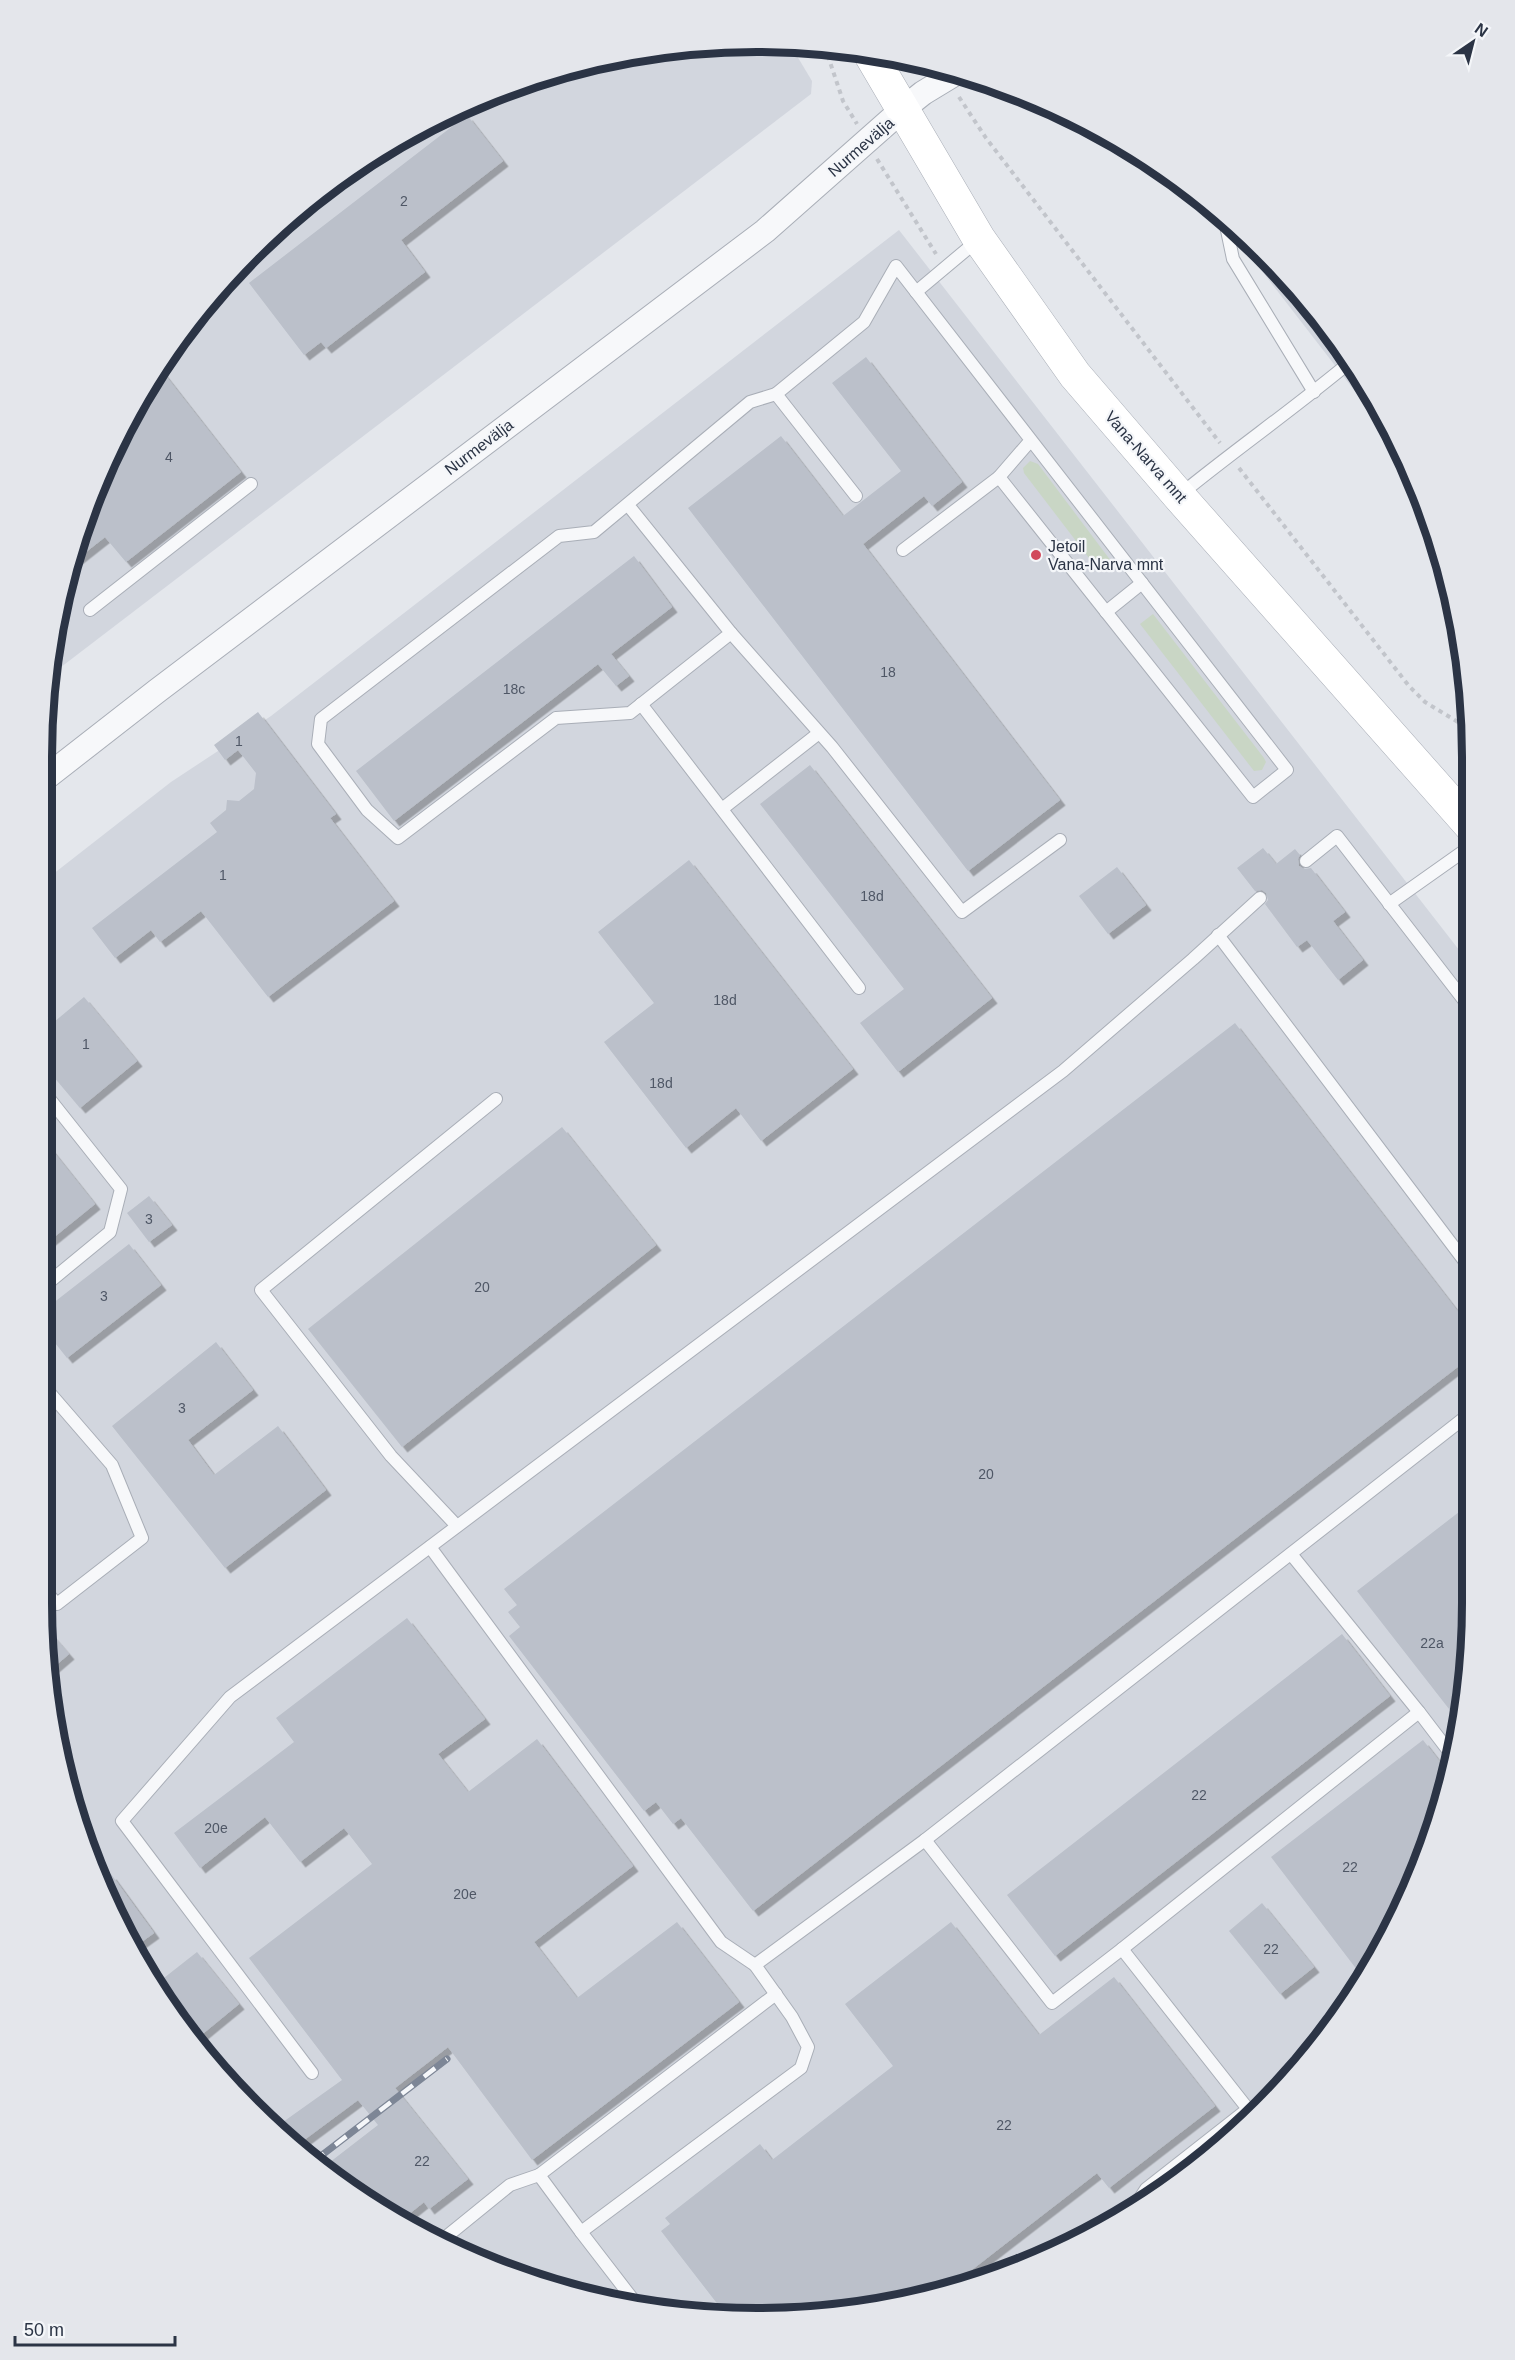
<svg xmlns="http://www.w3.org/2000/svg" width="1515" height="2360" viewBox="0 0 1515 2360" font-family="Arial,sans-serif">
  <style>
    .built { fill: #d2d6de }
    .green { fill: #c9d6c5 }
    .building { fill: #bbc0ca; filter: url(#shadow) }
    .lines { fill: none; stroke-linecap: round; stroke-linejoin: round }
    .service-casing { stroke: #a9aeb7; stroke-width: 14 }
    .minor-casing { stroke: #a9aeb7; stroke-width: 26 }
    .secondary-casing { stroke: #a9aeb7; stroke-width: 34 }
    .path { stroke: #c2c5cb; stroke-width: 4; stroke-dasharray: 4.5 4.5; stroke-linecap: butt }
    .service { stroke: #f7f8fa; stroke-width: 12 }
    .minor { stroke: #f7f8fa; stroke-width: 24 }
    .secondary { stroke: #fff; stroke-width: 33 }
    .rail-casing { stroke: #7d8696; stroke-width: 7 }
    .rail { stroke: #f4f6f9; stroke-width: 4.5; stroke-dasharray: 14; stroke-linecap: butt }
    .poi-dot { fill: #d1495b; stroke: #f4f6f9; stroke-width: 2 }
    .labels { text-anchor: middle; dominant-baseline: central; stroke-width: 4.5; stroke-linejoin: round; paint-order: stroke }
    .number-label { font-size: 14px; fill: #4f5766 }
    .street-label { font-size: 16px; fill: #2b3445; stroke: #f4f6f9 }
    .poi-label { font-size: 16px; fill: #2b3445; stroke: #f4f6f9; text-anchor: start }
    .rim { fill: none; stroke: #2b3445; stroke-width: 8 }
  </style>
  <defs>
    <filter id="shadow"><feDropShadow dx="5.5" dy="5.5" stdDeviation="0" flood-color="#0004"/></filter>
  </defs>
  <rect width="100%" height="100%" fill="#e4e7ec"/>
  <g class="built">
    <polygon points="710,44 791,46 812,81 811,94 48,677 48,664 80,528 116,441 219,286 322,190 441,116 572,66"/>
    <polygon points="1214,209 1229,219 1325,322 1399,441 1405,456"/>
    <polygon points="899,230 1470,964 1467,1696 1418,1877 1377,1961 1296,2074 1155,2198 1032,2263 943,2294 757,2318 618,2304 527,2280 400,2222 322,2170 220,2075 163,2000 80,1832 48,1696 48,878 171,782 271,716"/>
  </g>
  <g class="green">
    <polygon points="1030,461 1038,464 1111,561 1099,571 1024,473 1023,468"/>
    <polygon points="1153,614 1264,758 1266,762 1262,770 1254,771 1140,624"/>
  </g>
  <g class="building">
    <polygon points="467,115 503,161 401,240 425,272 326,348 321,342 304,355 249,283"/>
    <polygon points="866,357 962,482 932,506 924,496 863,544 1060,800 968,871 688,508 781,436 843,516 901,471 832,383"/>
    <polygon points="162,371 241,472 126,562 105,537 72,563 80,528 116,441"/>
    <polygon points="634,556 672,607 611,654 629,676 616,686 598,664 394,821 356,771"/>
    <polygon points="258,712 336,814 330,818 394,901 268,997 201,911 160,942 151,930 115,958 92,928 217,832 210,823 226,810 227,800 239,801 254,789 256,773 238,750 225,760 214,745"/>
    <polygon points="810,765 992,998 898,1072 860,1023 904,989 760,804"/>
    <polygon points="1263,848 1276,864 1295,849 1300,855 1298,859 1299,866 1304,869 1311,868 1345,912 1333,921 1363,960 1338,980 1307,940 1297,947 1265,904 1268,900 1266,893 1262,890 1255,891 1237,868"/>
    <polygon points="689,860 853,1069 761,1141 736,1108 686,1148 604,1042 654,1003 598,932"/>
    <polygon points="1117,867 1146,905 1108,934 1079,896"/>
    <polygon points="84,997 137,1061 80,1108 48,1070 48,1027"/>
    <polygon points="1235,1023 1469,1326 1468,1359 753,1911 681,1818 673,1824 656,1802 644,1811 509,1636 520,1627 508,1612 517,1605 504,1589"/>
    <polygon points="562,1127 656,1245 402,1447 308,1329"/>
    <polygon points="48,1145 95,1204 48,1242"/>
    <polygon points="149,1196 172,1225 149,1242 127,1213"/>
    <polygon points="129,1244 161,1285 67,1358 48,1334 48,1307"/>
    <polygon points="216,1342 253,1390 188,1440 214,1475 278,1426 326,1490 225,1568 112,1426"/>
    <polygon points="1468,1505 1467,1696 1460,1723 1357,1591"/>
    <polygon points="407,1618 485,1719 438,1754 468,1792 537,1739 633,1866 534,1942 577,1998 677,1922 739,2002 532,2160 448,2047 395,2088 468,2179 429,2209 424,2202 399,2222 321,2169 378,2125 358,2100 296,2146 276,2127 342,2080 249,1958 372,1864 344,1828 300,1862 265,1817 200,1868 174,1833 294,1742 276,1718"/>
    <polygon points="48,1630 69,1654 48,1672"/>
    <polygon points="1342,1634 1390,1696 1055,1956 1007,1895"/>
    <polygon points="1423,1740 1447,1771 1418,1877 1377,1961 1364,1979 1271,1857"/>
    <polygon points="111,1874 154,1933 136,1946 103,1879"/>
    <polygon points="1262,1903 1314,1967 1280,1994 1229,1931"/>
    <polygon points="951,1922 1039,2035 1114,1977 1215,2106 1109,2188 1097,2173 960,2279 965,2286 943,2294 757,2318 726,2315 661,2231 670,2224 665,2218 760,2144 772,2160 893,2066 845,2004"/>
    <polygon points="197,1952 239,2004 194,2041 163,2000 155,1985"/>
  </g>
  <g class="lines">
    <defs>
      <g id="service">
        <polyline points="1224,216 1233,259 1314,392"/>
        <polyline points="916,292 978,240"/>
        <path d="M1181 494C1236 449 1295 408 1350 362"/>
        <path d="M856 496 776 394 864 322 896 266C1027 434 1157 602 1287 770L1253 797 999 477 1031 440"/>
        <polyline points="628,505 731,633 630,713 556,718 398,838 367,810 318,744 321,719 559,536 594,532 750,402 776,394"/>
        <polyline points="903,550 999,477"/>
        <polyline points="90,610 251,484"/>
        <polyline points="1106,612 1142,583"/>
        <polyline points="731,633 832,747 962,912 1060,840"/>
        <polyline points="641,704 859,988"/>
        <polyline points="722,809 819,733"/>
        <polyline points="1306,861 1337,836 1470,1008"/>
        <polyline points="1389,904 1471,846"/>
        <polyline points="1218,935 1469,1267"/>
        <polyline points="48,1097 121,1189 110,1232 48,1283"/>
        <polyline points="48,1391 112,1465 142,1538 57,1604 48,1594"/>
        <polyline points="457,1526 391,1456 261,1290 496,1099"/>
        <polyline points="430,1547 721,1942 755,1965"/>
        <polyline points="1291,1554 1419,1712"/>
        <polyline points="925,1840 1052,2003 1122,1949 1248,2109 1146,2189 1133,2209"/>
        <polyline points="1122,1949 1419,1712 1451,1754"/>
        <polyline points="312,2073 122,1821 230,1697 1063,1071 1193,959 1260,898"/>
        <polyline points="581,2232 539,2175 776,1994"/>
        <polyline points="441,2241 510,2185 539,2175"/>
        <polyline points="638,2306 581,2232 801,2068 808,2047 792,2017 755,1965 925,1840 1468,1415"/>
      </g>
      <polyline id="minor" points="48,776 157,691 765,231 903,109 923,93 956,73"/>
      <polyline id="secondary" points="869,52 979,239 1075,375 1179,496 1471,826"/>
    </defs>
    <use href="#service" class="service-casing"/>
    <use href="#minor" class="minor-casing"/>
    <use href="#secondary" class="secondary-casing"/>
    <g class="path">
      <polyline points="825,47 843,101 857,124"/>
      <polyline points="959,97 986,138 1220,443"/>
      <polyline points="877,159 936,254"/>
      <polyline points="1239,468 1409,686 1425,702 1471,730"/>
    </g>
    <use href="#service" class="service"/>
    <use href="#minor" class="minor"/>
    <use href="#secondary" class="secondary"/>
    <defs>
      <polyline id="rail" points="313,2162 447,2059"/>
    </defs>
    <use href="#rail" class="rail-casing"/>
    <use href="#rail" class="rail"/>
  </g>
  <circle class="poi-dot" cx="1036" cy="555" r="6"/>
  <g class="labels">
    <g class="number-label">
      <text x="404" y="201">2</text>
      <text x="169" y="457">4</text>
      <text x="888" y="672">18</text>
      <text x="514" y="689">18c</text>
      <text x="239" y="741">1</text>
      <text x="223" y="875">1</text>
      <text x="872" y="896">18d</text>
      <text x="725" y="1000">18d</text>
      <text x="86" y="1044">1</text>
      <text x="661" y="1083">18d</text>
      <text x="149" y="1219">3</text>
      <text x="482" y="1287">20</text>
      <text x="104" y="1296">3</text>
      <text x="182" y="1408">3</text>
      <text x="986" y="1474">20</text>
      <text x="1432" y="1643">22a</text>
      <text x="1199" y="1795">22</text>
      <text x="216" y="1828">20e</text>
      <text x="1350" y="1867">22</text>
      <text x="465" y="1894">20e</text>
      <text x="1271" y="1949">22</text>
      <text x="1004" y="2125">22</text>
      <text x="422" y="2161">22</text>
    </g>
    <g class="street-label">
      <text transform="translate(861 147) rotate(-41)">Nurmevälja</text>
      <text transform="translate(479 447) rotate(-37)">Nurmevälja</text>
      <text transform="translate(1146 457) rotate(49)">Vana-Narva mnt</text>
    </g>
    <g class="poi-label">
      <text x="1048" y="546">Jetoil<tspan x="1048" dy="18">Vana-Narva mnt</tspan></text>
    </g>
  </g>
  <path d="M0 0H1515V2360H0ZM757 52H757A705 705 0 0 1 1462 757V1603A705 705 0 0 1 757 2308H757A705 705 0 0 1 52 1603V757A705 705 0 0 1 757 52Z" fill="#e4e6eb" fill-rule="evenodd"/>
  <path class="rim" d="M757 52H757A705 705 0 0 1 1462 757V1603A705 705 0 0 1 757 2308H757A705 705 0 0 1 52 1603V757A705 705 0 0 1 757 52Z"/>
  <g transform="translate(1473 42) rotate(35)" stroke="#f4f6f9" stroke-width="4.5" paint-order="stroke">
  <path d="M0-4.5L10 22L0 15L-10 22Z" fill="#2b3445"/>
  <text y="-9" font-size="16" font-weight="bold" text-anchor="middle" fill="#2b3445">N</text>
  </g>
  <path d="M15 2336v9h160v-9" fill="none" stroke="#2b3445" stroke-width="3"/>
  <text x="24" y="2336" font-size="18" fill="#2b3445" stroke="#f4f6f9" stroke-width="4.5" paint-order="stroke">50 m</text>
</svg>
